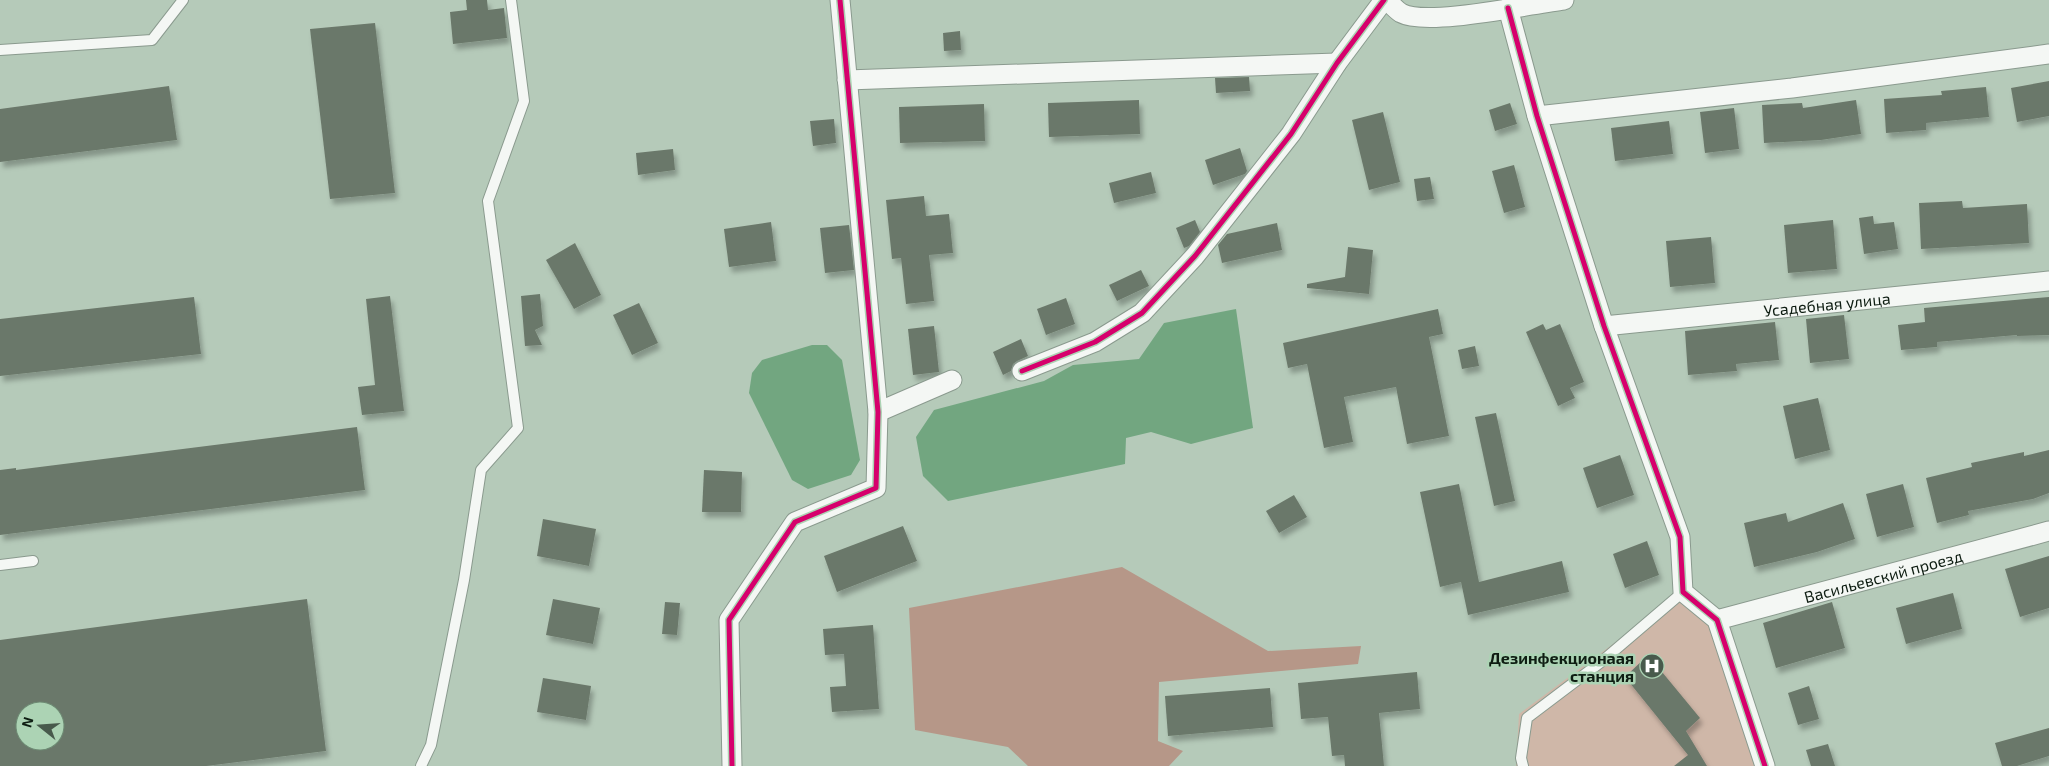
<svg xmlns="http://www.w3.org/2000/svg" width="2049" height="766" viewBox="0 0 2049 766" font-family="'Exo 2',sans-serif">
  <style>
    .green { fill: #cfb7a8 }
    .forest { fill: #b69788 }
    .water { fill: #72a680 }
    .building { fill: #6b786a; fill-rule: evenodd; filter: url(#shadow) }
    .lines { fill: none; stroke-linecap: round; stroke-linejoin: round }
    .service-casing { stroke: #8a9a8e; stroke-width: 12 }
    .minor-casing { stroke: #8a9a8e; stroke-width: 21 }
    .service { stroke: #f4f7f4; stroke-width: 10 }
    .minor { stroke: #f4f7f4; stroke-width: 19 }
    .cycleway-casing { stroke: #acd3b4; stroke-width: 8 }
    .cycleway { stroke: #d6006c; stroke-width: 5 }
    .labels { text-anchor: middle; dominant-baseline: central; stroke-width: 5; stroke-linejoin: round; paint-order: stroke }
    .street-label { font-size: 16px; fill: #0e1d12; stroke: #acd3b4 }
    .poi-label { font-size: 16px; font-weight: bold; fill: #0e1d12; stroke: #acd3b4; text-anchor: end }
  </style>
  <defs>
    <filter id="shadow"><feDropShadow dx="3" dy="5.5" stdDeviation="2.5" flood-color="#0004"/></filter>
  </defs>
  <rect width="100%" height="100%" fill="#b5cab9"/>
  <polygon class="green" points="1683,592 1717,620 1765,766 1516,766 1519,714"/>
  <polygon class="forest" points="1122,567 1268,651 1361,646 1358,664 1159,682 1158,741 1183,751 1169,766 1028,766 1008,747 915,730 909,608"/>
  <g class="water">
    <polygon points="1236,309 1253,428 1191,444 1151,432 1126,438 1125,464 948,501 923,476 916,437 934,410 1044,381 1073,365 1139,359 1164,323"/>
    <polygon points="812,345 827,345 842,360 860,460 851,475 808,489 792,480 749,393 752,373 762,360"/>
  </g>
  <g class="building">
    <polygon points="466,0 487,0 488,10 504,8 507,38 453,44 450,12 467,10"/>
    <polygon points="375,23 395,193 330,199 310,29"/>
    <polygon points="960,31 961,50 944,51 943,33"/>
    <polygon points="1249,77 1250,91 1216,93 1215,78"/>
    <polygon points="2049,81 2049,116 2017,122 2011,88"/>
    <polygon points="169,86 177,140 0,162 0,109"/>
    <polygon points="1986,87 1989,117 1926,123 1926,130 1886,133 1884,99 1942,95 1941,91"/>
    <polygon points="1139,100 1140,134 1049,137 1048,103"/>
    <polygon points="1856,100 1861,134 1821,140 1764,143 1762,105 1802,103 1803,108"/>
    <polygon points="1510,103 1517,124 1495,131 1489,110"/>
    <polygon points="984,104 985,141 900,143 899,107"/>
    <polygon points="1734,108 1739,149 1705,153 1700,112"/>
    <polygon points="1383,112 1400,182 1369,190 1352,120"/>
    <polygon points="834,119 836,143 813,146 810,121"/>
    <polygon points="1669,121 1673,154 1615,161 1611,128"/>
    <polygon points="1240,148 1247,171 1245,174 1213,185 1205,160"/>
    <polygon points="673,149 675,170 638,175 636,153"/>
    <polygon points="1514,165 1525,207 1504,213 1492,171"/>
    <polygon points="1151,172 1156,193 1114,203 1109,183"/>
    <polygon points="1430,177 1434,199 1417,201 1414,179"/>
    <polygon points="924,196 926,216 949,214 953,253 929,255 934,301 906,304 901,258 892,259 886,200"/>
    <polygon points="1962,201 1963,208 2027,204 2029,243 1921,249 1919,203"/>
    <polygon points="1873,216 1874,224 1894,222 1898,249 1864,254 1859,218"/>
    <polygon points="1195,220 1200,232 1189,246 1184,248 1176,228"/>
    <polygon points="1833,220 1837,269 1788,273 1784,225"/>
    <polygon points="771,222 776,261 729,267 724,229"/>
    <polygon points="1277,223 1282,250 1222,263 1218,245 1227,234"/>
    <polygon points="849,225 854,270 825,273 820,228"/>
    <polygon points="1711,237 1715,283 1670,287 1666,241"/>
    <polygon points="575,243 601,295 574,309 546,260"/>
    <polygon points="1348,247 1373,250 1369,294 1307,288 1307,284 1345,277"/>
    <polygon points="1141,270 1149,286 1117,301 1109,285"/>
    <polygon points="540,294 543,326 535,330 542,345 525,346 521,296"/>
    <polygon points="390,296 404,411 362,415 358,387 375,385 366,299"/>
    <polygon points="194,297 201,354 0,376 0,319"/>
    <polygon points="2049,297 2049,335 2017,336 2017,335 1937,342 1937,347 1901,350 1898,325 1925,322 1924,308"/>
    <polygon points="1066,298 1075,324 1046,335 1037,309"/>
    <polygon points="639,303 658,343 632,355 613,315"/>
    <polygon points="1438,309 1443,334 1429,337 1449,436 1407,444 1396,387 1344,397 1353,442 1324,448 1307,364 1288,368 1283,343"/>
    <polygon points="1844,315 1849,359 1810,363 1806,319"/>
    <polygon points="1775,322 1779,360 1736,364 1737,371 1688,375 1685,331"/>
    <polygon points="1543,324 1546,330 1560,324 1584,382 1570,388 1575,398 1558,406 1526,332"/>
    <polygon points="934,326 939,372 913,375 908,329"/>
    <polygon points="1021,339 1028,356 1017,361 1013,364 1011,371 1003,375 993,352"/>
    <polygon points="1475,346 1479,366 1462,369 1458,350"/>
    <polygon points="1818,398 1830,450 1795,459 1783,406"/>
    <polygon points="1496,413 1515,501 1494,506 1475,417"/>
    <polygon points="357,427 365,490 0,535 0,470 16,468 16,470"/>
    <polygon points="2049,450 2049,493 2033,499 1968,511 1969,515 1937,523 1926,478 1972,467 1971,463 2024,452 2024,456"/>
    <polygon points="1620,455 1634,495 1597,508 1583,468"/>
    <polygon points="704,470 742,472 741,512 702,512"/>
    <polygon points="1459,484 1479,582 1562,561 1569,592 1468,615 1461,582 1440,587 1420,492"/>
    <polygon points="1903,484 1914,527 1877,537 1866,494"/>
    <polygon points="1294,495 1307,517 1279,533 1266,511"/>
    <polygon points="1843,503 1855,539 1817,552 1754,567 1744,523 1786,513 1788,522"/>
    <polygon points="543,519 596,529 589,566 537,556"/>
    <polygon points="903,526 917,561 837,592 824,556"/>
    <polygon points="1647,541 1659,575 1625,588 1613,554"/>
    <polygon points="2049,556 2049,608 2020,617 2005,569"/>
    <polygon points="1953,593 1962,629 1906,644 1896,608"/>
    <path d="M307 599 326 751 206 766H0V640ZM25 711H55V741H25Z"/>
    <polygon points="553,599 600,608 593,644 546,635"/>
    <polygon points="665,602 680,603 677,635 662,634"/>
    <polygon points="1832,602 1845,648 1776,668 1763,623"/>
    <polygon points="873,625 879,709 832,712 830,687 846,686 844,654 825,655 823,629"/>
    <polygon points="1648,655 1700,718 1686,731 1707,766 1674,766 1688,755 1625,677"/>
    <polygon points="1417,672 1420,709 1379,713 1384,766 1345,766 1344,755 1332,756 1328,717 1301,719 1298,683"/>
    <polygon points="543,678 591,686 586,720 537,712"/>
    <polygon points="1809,686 1819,719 1798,725 1788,693"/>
    <polygon points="1270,688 1273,727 1168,736 1165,696"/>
    <polygon points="2049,728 2049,756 2017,766 2002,766 1995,743"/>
    <polygon points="1828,744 1835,766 1811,766 1806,750"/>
  </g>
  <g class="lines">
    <defs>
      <g id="service">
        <polyline points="0,50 152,40 183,0"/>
        <polyline points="0,565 33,561"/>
        <polyline points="421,766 431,745 464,580 481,470 518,428 488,201 524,101 511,0"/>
        <polyline points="1523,766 1521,758 1527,718 1601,662 1683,592"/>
      </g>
      <g id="minor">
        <path d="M1387 0C1391 4 1396 10 1401 13 1427 27 1530 4 1564 0"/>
        <polyline points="1508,8 1537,116 1604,326 1680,537 1683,592 1717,620 1765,766"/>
        <polyline points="847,80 1337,63"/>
        <polyline points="1537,116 1792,88 2049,54"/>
        <path id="s1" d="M1604 326 2049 281"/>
        <polyline points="1022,371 1095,342 1142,313 1195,256 1291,134 1337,63 1384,0"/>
        <polyline points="878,412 952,380"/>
        <path id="s2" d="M1717 620 2049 531"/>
        <polyline points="732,766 729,620 795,522 876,488 878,412 840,0"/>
      </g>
    </defs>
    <use href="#service" class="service-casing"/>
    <use href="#minor" class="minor-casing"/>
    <use href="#service" class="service"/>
    <use href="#minor" class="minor"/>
    <defs>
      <g id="cycleway">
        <polyline points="1508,8 1537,116 1604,326 1680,537 1683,592 1717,620 1765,766"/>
        <polyline points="1022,371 1095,342 1142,313 1195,256 1291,134 1337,63 1384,0"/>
        <polyline points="732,766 729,620 795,522 876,488 878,412 840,0"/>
      </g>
    </defs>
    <use href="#cycleway" class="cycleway-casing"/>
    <use href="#cycleway" class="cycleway"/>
  </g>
  <defs>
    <symbol id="hospital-disc" viewBox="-11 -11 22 22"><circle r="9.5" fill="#485a4c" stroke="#acd3b4"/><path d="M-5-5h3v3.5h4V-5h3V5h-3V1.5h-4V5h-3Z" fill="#fff"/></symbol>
  </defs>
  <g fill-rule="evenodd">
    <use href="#hospital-disc" x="1638" y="652" width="28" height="28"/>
  </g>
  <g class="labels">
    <g class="street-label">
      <text stroke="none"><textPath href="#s1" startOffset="224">Усадебная улица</textPath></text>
      <text stroke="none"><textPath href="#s2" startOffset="172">Васильевский проезд</textPath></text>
    </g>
    <g class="poi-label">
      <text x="1634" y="657">Дезинфекционаая<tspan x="1634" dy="18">станция</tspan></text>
    </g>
  </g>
  <g transform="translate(40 726) rotate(287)"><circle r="24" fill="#acd3b4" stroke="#6d8a73"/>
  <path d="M0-4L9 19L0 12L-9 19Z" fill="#485a4c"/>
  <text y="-8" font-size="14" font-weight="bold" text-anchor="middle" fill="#0e1d12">N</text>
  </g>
</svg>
